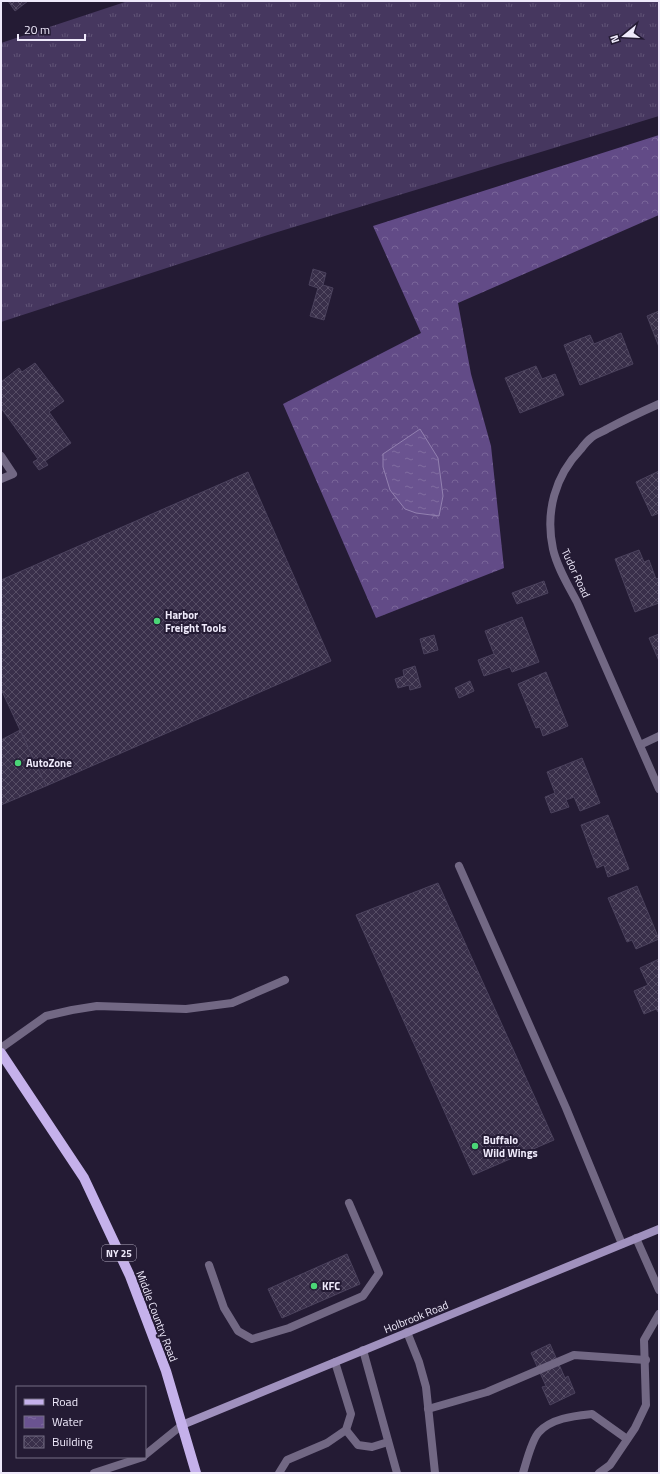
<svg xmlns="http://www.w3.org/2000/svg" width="660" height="1474" viewBox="0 0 660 1474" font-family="'Titillium Web',sans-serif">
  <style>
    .grass { fill: url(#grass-tufts) }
    .forest { fill: url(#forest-crowns) }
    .water { fill: url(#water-ripples); stroke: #9280b0 }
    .building { fill: url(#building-cross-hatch); stroke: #4b425d }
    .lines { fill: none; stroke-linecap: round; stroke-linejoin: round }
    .lane { stroke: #726884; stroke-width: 8 }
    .street { stroke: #726884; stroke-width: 8 }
    .secondary { stroke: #a091be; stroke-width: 8 }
    .primary { stroke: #c5b1eb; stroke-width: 10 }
    .poi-dot { fill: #4bd677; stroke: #241b34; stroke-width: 1.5 }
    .labels { text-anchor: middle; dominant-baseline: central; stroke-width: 4; stroke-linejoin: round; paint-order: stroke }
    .shield { fill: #241b34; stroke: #b2acbf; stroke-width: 1 }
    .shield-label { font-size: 10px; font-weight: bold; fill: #efeafb }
    .street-label { font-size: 11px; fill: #efeafb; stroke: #241b34 }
    .poi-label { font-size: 11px; font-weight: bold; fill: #efeafb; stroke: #241b34; text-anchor: start }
  </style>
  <defs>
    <pattern id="grass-tufts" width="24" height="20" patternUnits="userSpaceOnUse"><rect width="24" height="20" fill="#46375f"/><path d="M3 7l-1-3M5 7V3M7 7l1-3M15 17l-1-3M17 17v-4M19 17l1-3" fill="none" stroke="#615477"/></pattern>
    <pattern id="forest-crowns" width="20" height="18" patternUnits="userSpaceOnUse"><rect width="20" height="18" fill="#624b87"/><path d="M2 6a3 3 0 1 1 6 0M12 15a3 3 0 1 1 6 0" fill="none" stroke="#796599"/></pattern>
    <pattern id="water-ripples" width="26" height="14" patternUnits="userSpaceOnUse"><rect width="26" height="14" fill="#6a5390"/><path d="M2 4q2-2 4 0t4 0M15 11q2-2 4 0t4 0" fill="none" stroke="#806ca0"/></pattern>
    <pattern id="building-cross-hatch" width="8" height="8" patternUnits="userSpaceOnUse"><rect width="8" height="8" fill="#392f4a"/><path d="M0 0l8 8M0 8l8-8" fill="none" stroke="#564d65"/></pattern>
  </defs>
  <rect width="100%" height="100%" fill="#241b34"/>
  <polygon class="grass" points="128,1 659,1 659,116 271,234 1,322 1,43"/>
  <polygon class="forest" points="659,135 659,215 458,303 471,374 491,446 504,568 376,618 283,404 421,333 373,226"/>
  <polygon class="water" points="420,429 438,458 443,496 439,516 416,513 405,509 390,490 383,467 383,454"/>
  <g class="building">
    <polygon points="8,1 28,1 15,11"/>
    <polygon points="313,269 326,273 323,285 333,288 324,320 310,316 318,288 309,285"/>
    <polygon points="659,311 659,347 647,316"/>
    <polygon points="621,333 633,364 580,385 564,345 590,335 594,344"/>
    <polygon points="35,363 64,401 49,412 71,443 45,461 48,465 39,470 33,462 38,459 1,408 1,382 19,368 22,372"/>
    <polygon points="536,366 542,379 555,374 564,395 520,413 505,378"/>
    <polygon points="659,471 659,513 652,516 636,482"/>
    <polygon points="248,472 331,661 46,786 1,689 1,580"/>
    <polygon points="639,550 644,562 649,560 656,579 659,578 659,603 635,612 615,559"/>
    <polygon points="544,581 548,593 517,604 512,593"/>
    <polygon points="522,617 539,662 512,672 510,667 484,676 478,660 494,654 485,631"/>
    <polygon points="659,634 659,661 649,638"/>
    <polygon points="434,635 438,650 424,654 420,639"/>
    <polygon points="415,666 421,687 410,690 409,685 398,688 395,679 404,676 403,670"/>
    <polygon points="546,672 568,726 543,736 540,727 536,728 518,684"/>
    <polygon points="470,681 474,691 459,698 455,688"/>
    <polygon points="20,730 46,786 1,805 1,740"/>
    <polygon points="582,758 600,803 580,811 574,797 566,800 569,807 551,813 545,797 555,793 547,772"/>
    <polygon points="608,815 629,869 608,877 604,865 597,868 581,825"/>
    <polygon points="438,883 554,1140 473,1175 356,915"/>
    <polygon points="637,886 659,939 636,949 632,940 627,942 608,898"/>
    <polygon points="659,959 659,1013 656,1009 644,1014 634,991 648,985 640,968"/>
    <polygon points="347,1254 360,1284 282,1318 268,1289"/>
    <polygon points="550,1344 565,1378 568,1376 575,1393 550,1405 542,1387 546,1386 531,1353"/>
  </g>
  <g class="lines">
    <g class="lane">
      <polyline points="1,456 13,474 1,479"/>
      <polyline points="459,866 566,1108 622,1244"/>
      <polyline points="1,1048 46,1016 72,1010 97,1006 186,1009 232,1003 285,980"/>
      <polyline points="636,1238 659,1290"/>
      <polyline points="209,1265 224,1308 238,1331 252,1339 289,1328 363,1296 379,1273 349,1203"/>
      <polyline points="407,1332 419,1362 426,1387 435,1473"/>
      <polyline points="363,1350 397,1473"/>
      <polyline points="428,1409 487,1392 574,1355 646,1360"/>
      <polyline points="346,1430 358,1445 372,1447 388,1442"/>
      <polyline points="279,1473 287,1460 327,1443 346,1430 351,1414 335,1362"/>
      <path d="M523 1473C526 1463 532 1439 539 1432 552 1418 574 1416 592 1414L627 1439"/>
      <polyline points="599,1473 610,1465 635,1428 646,1405 644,1340 659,1314"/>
    </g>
    <g class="street">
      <path d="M659 404C641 412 624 420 607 429 602 432 595 434 591 438 587 441 584 445 581 449 555 476 545 512 553 549 557 567 568 585 577 602L659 789"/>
      <polyline points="640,745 659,736"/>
      <polyline points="145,1455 182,1425"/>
      <polyline points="94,1473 143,1457"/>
    </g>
    <polyline class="secondary" points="182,1425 659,1229"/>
    <polyline class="primary" points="1,1053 84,1178 130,1276 166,1371 196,1473"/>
  </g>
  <g class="poi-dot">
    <circle cx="157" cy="621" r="4"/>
    <circle cx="18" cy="763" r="4"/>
    <circle cx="475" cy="1146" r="4"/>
    <circle cx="314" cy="1286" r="4"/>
  </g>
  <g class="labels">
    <rect class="shield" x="102" y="1245" width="34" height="16" rx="3"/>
    <g class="shield-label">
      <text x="119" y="1253">NY 25</text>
    </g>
    <g class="street-label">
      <text transform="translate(576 573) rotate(65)">Tudor Road</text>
      <text transform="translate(157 1316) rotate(69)">Middle Country Road</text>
      <text transform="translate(416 1317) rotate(-22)">Holbrook Road</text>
    </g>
    <g class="poi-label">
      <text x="165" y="615">Harbor<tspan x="165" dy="13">Freight Tools</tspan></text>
      <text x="26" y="763">AutoZone</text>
      <text x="483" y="1140">Buffalo<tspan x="483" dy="13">Wild Wings</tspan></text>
      <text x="322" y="1286">KFC</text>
    </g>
  </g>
  <rect width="660" height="1474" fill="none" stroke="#efeafb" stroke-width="4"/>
  <rect x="16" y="1386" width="130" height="72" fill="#241b34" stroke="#756e84"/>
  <rect x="24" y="1399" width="20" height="6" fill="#c5b1eb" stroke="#756e84"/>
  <text x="52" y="1406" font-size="12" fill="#efeafb">Road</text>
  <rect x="24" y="1416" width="20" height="12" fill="url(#water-ripples)" stroke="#756e84"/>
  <text x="52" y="1426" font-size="12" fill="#efeafb">Water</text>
  <rect x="24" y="1436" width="20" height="12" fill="url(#building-cross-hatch)" stroke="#756e84"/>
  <text x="52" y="1446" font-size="12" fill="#efeafb">Building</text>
  <g transform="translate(624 36) rotate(252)" stroke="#241b34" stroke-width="3" paint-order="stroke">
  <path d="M0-3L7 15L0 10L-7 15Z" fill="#efeafb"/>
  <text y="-6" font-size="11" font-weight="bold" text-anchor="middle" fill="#efeafb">N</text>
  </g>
  <path d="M18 34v6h67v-6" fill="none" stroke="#efeafb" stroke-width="2"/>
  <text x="24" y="34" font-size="12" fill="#efeafb" stroke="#241b34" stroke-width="3" paint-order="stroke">20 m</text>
</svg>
